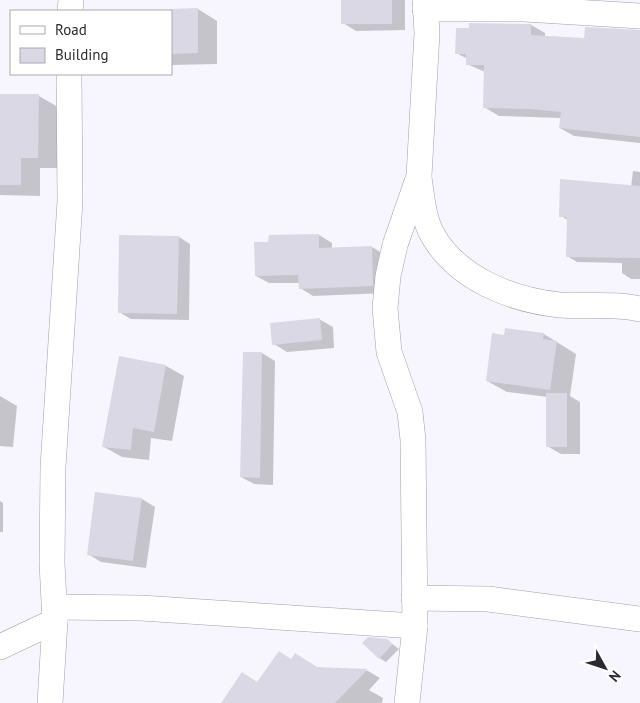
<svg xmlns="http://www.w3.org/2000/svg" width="640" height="703" viewBox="0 0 640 703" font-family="'PT Sans',sans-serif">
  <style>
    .shadow { fill: #0003 }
    .building { fill: #dad8e5 }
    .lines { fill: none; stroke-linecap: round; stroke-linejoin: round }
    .street-casing { stroke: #a19fab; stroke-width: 26 }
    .street { stroke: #fff; stroke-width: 25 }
  </style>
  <rect width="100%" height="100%" fill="#f7f6fe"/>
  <g class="shadow">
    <polygon points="343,0 405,0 405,30 356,31 343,23"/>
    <polygon points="198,9 217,21 217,64 171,65 171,11 131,11"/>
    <polygon points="470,25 531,25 545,33 545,37 586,39 640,31 640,143 574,136 560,128 561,118 499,116 484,107 485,72 467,64 468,59 456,53 470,29"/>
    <polygon points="0,95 39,96 58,107 57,168 40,168 40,196 0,195"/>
    <polygon points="633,171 640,172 640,279 631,279 622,273 622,263 577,262 567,256 568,220 561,216 631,187"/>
    <polygon points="319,235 332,243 332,249 372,247 385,255 386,293 313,296 300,288 300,283 269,283 256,276 270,243"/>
    <polygon points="179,237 190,244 189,320 131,319 119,312"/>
    <polygon points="319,319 333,327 334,348 287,352 274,344"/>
    <polygon points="544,334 576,354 570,396 580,402 580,454 561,454 547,446 548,397 507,392 487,381 505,336"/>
    <polygon points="262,353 275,361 273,485 254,484 241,477"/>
    <polygon points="120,358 166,366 184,376 172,441 151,438 149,460 122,457 104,447"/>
    <polygon points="0,396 17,406 13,447 0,446"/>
    <polygon points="142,499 155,507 146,568 101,562 88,554"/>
    <polygon points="0,501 3,503 3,532 0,532"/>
    <polygon points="387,640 399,649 386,662 379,658"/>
    <polygon points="292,660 325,673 325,669 368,671 380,678 369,690 383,698 382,703 229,703"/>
  </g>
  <g class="building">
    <rect x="341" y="0" width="51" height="24"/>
    <polygon points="198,8 198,53 171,54 171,9"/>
    <polygon points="469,23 531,24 531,35 584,38 585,27 640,30 640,137 559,128 561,112 531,109 483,108 484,65 466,65 466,54 455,54 456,28 469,28"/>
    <polygon points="0,94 39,94 38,158 21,158 21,185 0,185"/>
    <polygon points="560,179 640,186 640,258 566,257 567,217 559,217"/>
    <polygon points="319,234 319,248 372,246 373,286 299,289 298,275 255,276 254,242 268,242 269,235"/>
    <polygon points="119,235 179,236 177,314 118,313"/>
    <polygon points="320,318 322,340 272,345 270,323"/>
    <polygon points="505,328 544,333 543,339 557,341 550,390 486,381 492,333 504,335"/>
    <polygon points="243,352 262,352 260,478 240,477"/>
    <polygon points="119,356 166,365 154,432 133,428 131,450 102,447"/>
    <rect x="546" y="393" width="21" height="54"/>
    <polygon points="95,492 142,498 133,561 87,555"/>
    <polygon points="368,637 387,639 393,644 379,659 362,643"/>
    <polygon points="279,651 291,659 295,653 317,667 368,669 335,703 221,703 242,672 257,682"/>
  </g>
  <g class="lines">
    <defs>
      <g id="street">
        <polyline points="425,9 525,9 640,16"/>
        <polyline points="70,11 71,0"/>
        <path d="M419 178C422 196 423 217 432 234 457 279 512 300 560 305 586 307 615 303 640 309"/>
        <polyline points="414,598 488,599 640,619"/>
        <polyline points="55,607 141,608 415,626"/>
        <polyline points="0,647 55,621"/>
        <polyline points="50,703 55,621 52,563 53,467 70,201 69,74"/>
        <polyline points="407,703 415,626 413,440 410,412 389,352 385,308 388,276 395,245 419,176 427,33 425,0"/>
      </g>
    </defs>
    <use href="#street" class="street-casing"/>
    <use href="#street" class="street"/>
  </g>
  <rect x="10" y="10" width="162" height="65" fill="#ffffff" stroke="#aaaaac"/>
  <rect x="20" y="26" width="25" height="8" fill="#ffffff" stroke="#aaaaac"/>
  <text x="55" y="35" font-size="15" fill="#2b2a2f">Road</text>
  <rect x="20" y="48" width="25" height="15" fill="#dad8e5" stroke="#aaaaac"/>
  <text x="55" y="60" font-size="15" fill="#2b2a2f">Building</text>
  <g transform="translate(605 668) rotate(130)" stroke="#ffffff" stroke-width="4" paint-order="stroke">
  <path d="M0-4L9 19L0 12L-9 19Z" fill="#2b2a2f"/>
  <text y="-8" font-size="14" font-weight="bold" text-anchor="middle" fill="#2b2a2f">N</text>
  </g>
</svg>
